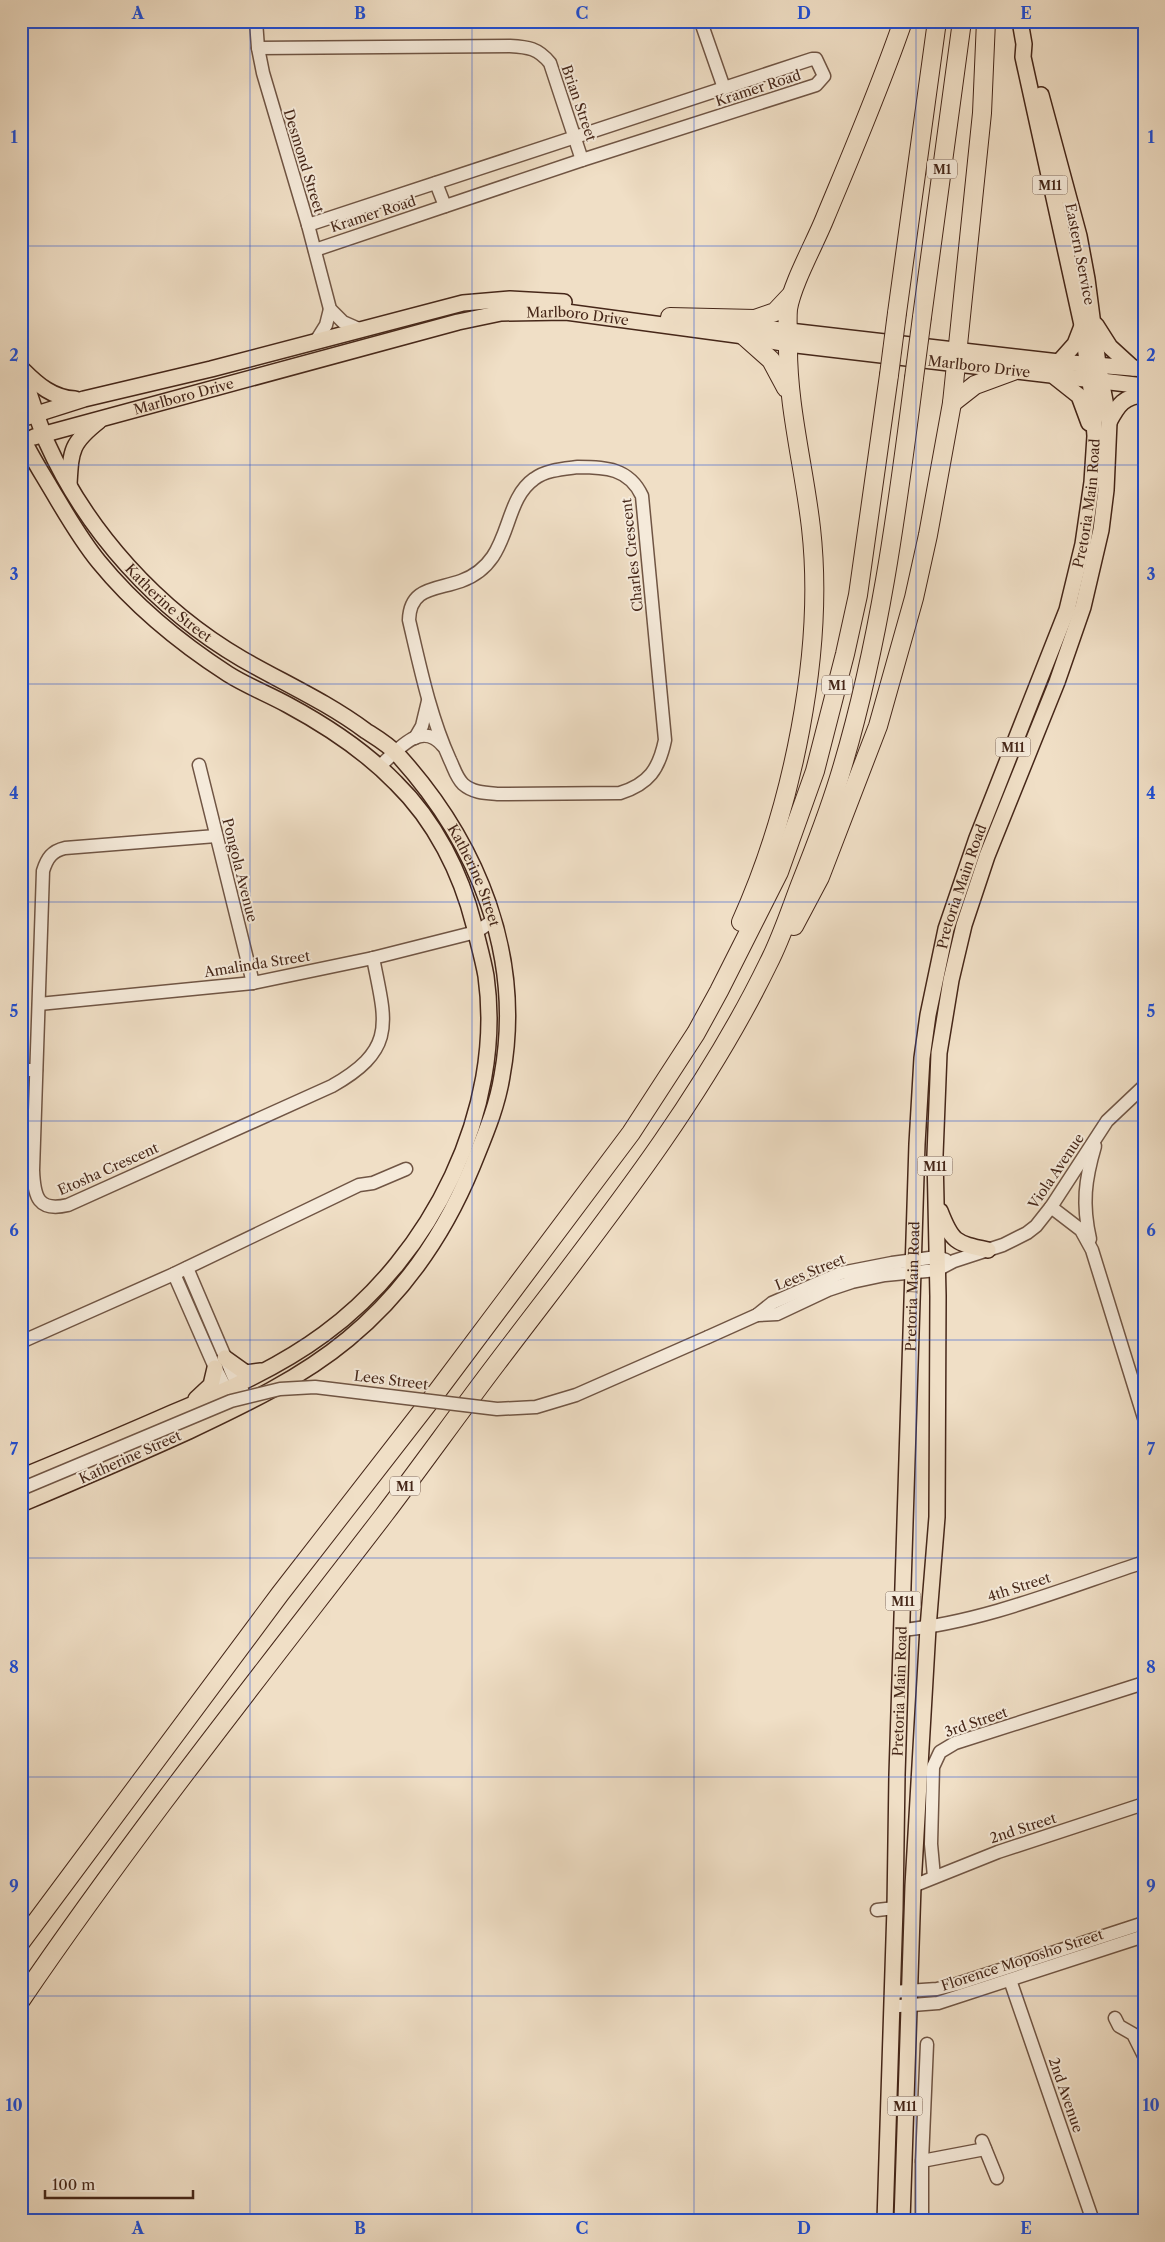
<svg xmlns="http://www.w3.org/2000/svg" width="1165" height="2242" viewBox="0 0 1165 2242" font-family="'Libre Caslon Text',serif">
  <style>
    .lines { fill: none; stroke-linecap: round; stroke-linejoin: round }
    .minor-casing { stroke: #705544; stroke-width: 15 }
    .major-casing { stroke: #462719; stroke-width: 18 }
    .highway-casing { stroke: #462719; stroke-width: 20 }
    .minor { stroke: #f5eada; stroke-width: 12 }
    .major { stroke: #f0dfc6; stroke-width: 15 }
    .highway { stroke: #f0dfc6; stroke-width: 18 }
    .minor-bridge-casing { stroke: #705544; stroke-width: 15; stroke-linecap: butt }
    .highway-bridge-casing { stroke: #462719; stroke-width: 20; stroke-linecap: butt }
    .minor-bridge { stroke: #f5eada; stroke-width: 12 }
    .highway-bridge { stroke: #f0dfc6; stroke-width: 18 }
    .grid { fill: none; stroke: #1d4ed8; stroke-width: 1; stroke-opacity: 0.55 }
    .labels { text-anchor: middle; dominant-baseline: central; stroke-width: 4; stroke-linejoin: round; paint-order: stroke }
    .shield { fill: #f5eada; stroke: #7a6253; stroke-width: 1 }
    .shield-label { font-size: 12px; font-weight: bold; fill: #462719 }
    .street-label { font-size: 14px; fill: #462719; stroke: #f5eada }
    .neatline { fill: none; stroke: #1d4ed8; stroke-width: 2 }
    .grid-label { font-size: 16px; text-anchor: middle; font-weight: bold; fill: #1d4ed8 }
  </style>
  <rect width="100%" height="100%" fill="#f0dfc6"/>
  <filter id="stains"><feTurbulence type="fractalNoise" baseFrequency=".004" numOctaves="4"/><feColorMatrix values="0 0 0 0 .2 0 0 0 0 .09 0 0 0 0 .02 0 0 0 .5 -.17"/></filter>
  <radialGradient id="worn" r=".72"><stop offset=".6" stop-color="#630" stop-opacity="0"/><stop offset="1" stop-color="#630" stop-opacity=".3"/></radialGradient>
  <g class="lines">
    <defs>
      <g id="minor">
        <polyline points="256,21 258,48 263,73 308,225 330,309 343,322 359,329"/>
        <polyline points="709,21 702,25 724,88"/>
        <path d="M258 48 510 46C528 47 538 48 550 63L582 160"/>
        <polyline points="436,183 445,206"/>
        <polyline points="308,225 812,59 816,59 824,76 816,85 582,160 315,250"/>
        <polyline points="316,341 326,325 330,309"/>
        <path d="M578 467C605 467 629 468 642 496L665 740C659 769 649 784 620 793L499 794C486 793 473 793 463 784 456 777 454 768 450 760 430 716 420 667 409 620 410 587 436 590 461 581 514 562 500 503 534 479 546 470 563 469 578 467Z"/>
        <polyline points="415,738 422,726 428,701"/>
        <polyline points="199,765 253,983"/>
        <path d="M379 767C397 751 421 719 443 746"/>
        <path d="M216 836 65 848C52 851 47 858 43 871L33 1170C34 1197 38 1212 68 1205L332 1086C397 1049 386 1023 373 958"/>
        <polyline points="39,1004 253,983 373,958 476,932 494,920"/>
        <polyline points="21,1070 36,1070"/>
        <polyline points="1051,1207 1081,1230 1092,1250 1144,1418"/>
        <path d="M1090 1239C1082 1204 1085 1180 1095 1146"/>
        <polyline points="187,1268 237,1385 251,1401"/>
        <polyline points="174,1274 213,1363 230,1397"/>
        <polyline points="757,1315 777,1314 828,1290 852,1282 885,1275 937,1270 954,1261 1003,1245 1027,1233 1036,1226 1051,1207 1107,1121 1144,1086"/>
        <polyline points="708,1337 757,1315 772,1303 841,1273 892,1263 937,1257 946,1260"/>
        <polyline points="21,1342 174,1274 359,1185 373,1183 406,1169"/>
        <path d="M902 1630C984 1622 1065 1588 1144 1562"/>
        <polyline points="934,1877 931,1844 933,1767 940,1752 955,1743 1144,1683"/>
        <polyline points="913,1886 998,1852 1144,1804"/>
        <polyline points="877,1910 895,1908"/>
        <polyline points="1010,1980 1093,2221"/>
        <polyline points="892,1992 937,1989 957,1984 1144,1923"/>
        <polyline points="899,2006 938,2003 1144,1936"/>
        <polyline points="1115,2018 1119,2026 1133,2034 1144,2056"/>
        <polyline points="982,2141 997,2178"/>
        <polyline points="922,2161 985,2149"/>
        <polyline points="922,2221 922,2161 927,2044"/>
      </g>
      <g id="major">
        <polyline points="738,325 1059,362 1144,369"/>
        <polyline points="1096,325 1110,347 1133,368"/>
        <polyline points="1059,362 1075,344 1082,326"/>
        <path id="s1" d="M21 368C29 393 37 419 47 443 87 532 158 610 242 659 284 683 327 702 366 731 377 738 389 745 398 755 478 843 524 956 502 1076 497 1108 484 1137 472 1167 444 1235 405 1292 348 1339 301 1378 244 1405 189 1431 134 1456 78 1480 21 1504"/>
        <path d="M23 370C38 385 53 398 75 399"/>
        <polyline points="1055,377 1079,396 1089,423"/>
        <polyline points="21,419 84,399 211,369 463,303 510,299 564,302"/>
        <path d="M1109 422C1118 405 1124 396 1144 395"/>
        <path d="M21 435C29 453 40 470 50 487 65 512 80 539 99 562 135 606 180 643 228 674 247 686 268 694 288 705 327 726 365 751 396 783 435 821 461 873 474 925 478 942 483 959 486 976 505 1110 431 1256 324 1334 278 1368 225 1391 172 1413 122 1435 72 1456 21 1477"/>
        <path id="s2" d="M34 437 458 322 501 313 566 312 744 336 788 344 1144 386"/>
        <path d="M69 484C71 450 71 443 99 421"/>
        <path d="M940 1211C952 1242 955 1243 988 1250"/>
        <polyline points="225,1358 246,1373 261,1371"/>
        <polyline points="196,1399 211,1385 215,1368"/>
        <path id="s3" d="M885 2221 895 1908 897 1775 917 1144 922 1058 928 1015 946 929 977 838 1067 610 1083 544 1092 482 1095 436 1092 396 1082 325 1023 57 1024 44 1020 21"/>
        <polyline points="902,2221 913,1886 928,1628 937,1517 938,1296 935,1155 939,1053 951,980 964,925 987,856 1057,682 1083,607 1101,530 1106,490 1109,422 1098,364 1087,279 1079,236 1041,95"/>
      </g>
      <g id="highway">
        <polyline points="897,313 937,21"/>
        <polyline points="670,317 755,319 775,312 791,295"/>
        <polyline points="922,317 962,21"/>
        <polyline points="744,336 771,360 786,388"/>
        <polyline points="952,403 975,385 1013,371"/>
        <path d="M741 922C792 809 825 652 811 528 804 466 787 405 788 342 788 331 787 320 788 309 792 284 815 243 825 218 852 153 880 88 903 21"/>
        <polyline points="794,926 820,877 878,726 914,598 928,535 952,403 982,113 986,21"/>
        <polyline points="21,1942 280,1594 433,1397 631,1133 696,1033 719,991 779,872 815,771 845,654 858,595 889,375"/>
        <path d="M21 2000C135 1833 261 1675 384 1515 422 1465 459 1413 497 1363 594 1235 698 1108 768 964 781 939 790 911 800 885 814 850 828 814 839 778 879 648 897 512 914 378"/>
      </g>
    </defs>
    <use href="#minor" class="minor-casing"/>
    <use href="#major" class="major-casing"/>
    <use href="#highway" class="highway-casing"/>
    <use href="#minor" class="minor"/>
    <use href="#major" class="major"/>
    <use href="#highway" class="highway"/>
    <defs>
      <polyline id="minor-bridge" points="21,1489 231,1401 280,1389 315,1387 497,1409 536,1407 576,1395 708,1337"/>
      <g id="highway-bridge">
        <polyline points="889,375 897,313"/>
        <polyline points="914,378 922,317"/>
      </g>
    </defs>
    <use href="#minor-bridge" class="minor-bridge-casing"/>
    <use href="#highway-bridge" class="highway-bridge-casing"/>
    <use href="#minor-bridge" class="minor-bridge"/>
    <use href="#highway-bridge" class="highway-bridge"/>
  </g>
  <path class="grid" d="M250 21V2221M472 21V2221M694 21V2221M916 21V2221M21 246H1144M21 465H1144M21 684H1144M21 902H1144M21 1121H1144M21 1340H1144M21 1558H1144M21 1777H1144M21 1996H1144"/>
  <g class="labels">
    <g class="shield">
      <rect x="927" y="159.5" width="30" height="19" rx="4"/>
      <rect x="1032.5" y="175.5" width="35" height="19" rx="4"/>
      <rect x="822" y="675.5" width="30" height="19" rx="4"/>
      <rect x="995.5" y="737.5" width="35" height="19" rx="4"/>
      <rect x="917.5" y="1156.5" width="35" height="19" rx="4"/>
      <rect x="390" y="1476.5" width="30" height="19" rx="4"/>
      <rect x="885.5" y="1591.5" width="35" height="19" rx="4"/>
      <rect x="887.5" y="2096.5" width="35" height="19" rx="4"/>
    </g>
    <g class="shield-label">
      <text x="942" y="169">M1</text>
      <text x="1050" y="185">M11</text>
      <text x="837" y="685">M1</text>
      <text x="1013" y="747">M11</text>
      <text x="935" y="1166">M11</text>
      <text x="405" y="1486">M1</text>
      <text x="903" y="1601">M11</text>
      <text x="905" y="2106">M11</text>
    </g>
    <g class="street-label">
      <text transform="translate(758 88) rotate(-18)">Kramer Road</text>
      <text transform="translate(579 103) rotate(71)">Brian Street</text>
      <text transform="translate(304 161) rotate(73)">Desmond Street</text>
      <text transform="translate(373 214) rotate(-18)">Kramer Road</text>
      <text transform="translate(1080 254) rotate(79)">Eastern Service</text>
      <text stroke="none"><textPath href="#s2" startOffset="560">Marlboro Drive</textPath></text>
      <text stroke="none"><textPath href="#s2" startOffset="965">Marlboro Drive</textPath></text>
      <text stroke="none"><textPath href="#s2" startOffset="155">Marlboro Drive</textPath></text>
      <text stroke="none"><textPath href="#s3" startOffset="1745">Pretoria Main Road</textPath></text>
      <text transform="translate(632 555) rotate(-96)">Charles Crescent</text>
      <text stroke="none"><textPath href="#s1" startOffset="282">Katherine Street</textPath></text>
      <text transform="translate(240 870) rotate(76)">Pongola Avenue</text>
      <text stroke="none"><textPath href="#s1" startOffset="702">Katherine Street</textPath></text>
      <text stroke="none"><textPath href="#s3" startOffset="1340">Pretoria Main Road</textPath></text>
      <text transform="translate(257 964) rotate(-9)">Amalinda Street</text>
      <text transform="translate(108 1169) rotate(-24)">Etosha Crescent</text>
      <text transform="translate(1056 1171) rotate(-56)">Viola Avenue</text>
      <text transform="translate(810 1272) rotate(-22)">Lees Street</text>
      <text stroke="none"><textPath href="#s3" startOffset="935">Pretoria Main Road</textPath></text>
      <text transform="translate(391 1380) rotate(7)">Lees Street</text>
      <text transform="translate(130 1457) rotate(-24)">Katherine Street</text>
      <text transform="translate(1019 1587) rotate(-18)">4th Street</text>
      <text stroke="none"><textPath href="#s3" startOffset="530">Pretoria Main Road</textPath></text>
      <text transform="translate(976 1722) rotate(-19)">3rd Street</text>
      <text transform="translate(1023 1828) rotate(-18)">2nd Street</text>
      <text transform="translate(1022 1960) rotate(-18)">Florence Moposho Street</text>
      <text transform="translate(1066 2095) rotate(71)">2nd Avenue</text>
    </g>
  </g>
  <rect width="1165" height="2242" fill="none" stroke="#f0dfc6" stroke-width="55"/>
  <path d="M45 2190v8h148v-8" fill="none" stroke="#462719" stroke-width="2.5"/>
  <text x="52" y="2190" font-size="15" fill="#462719" stroke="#f5eada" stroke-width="4" paint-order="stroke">100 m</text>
  <rect x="28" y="28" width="1110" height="2186" class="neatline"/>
  <g class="grid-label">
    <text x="138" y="19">A</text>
    <text x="360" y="19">B</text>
    <text x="582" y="19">C</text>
    <text x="804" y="19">D</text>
    <text x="1026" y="19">E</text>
    <text x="14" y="143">1</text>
    <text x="1151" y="143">1</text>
    <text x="14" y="361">2</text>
    <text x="1151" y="361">2</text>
    <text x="14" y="580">3</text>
    <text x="1151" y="580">3</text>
    <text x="14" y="799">4</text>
    <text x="1151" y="799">4</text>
    <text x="14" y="1017">5</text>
    <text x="1151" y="1017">5</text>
    <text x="14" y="1236">6</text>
    <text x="1151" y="1236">6</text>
    <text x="14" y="1455">7</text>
    <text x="1151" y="1455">7</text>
    <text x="14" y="1673">8</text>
    <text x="1151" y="1673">8</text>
    <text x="14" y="1892">9</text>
    <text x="1151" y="1892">9</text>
    <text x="14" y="2111">10</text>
    <text x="1151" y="2111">10</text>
    <text x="138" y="2234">A</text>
    <text x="360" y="2234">B</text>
    <text x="582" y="2234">C</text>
    <text x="804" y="2234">D</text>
    <text x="1026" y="2234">E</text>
  </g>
  <rect width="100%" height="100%" filter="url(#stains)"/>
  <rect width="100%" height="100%" fill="url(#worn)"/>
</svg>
